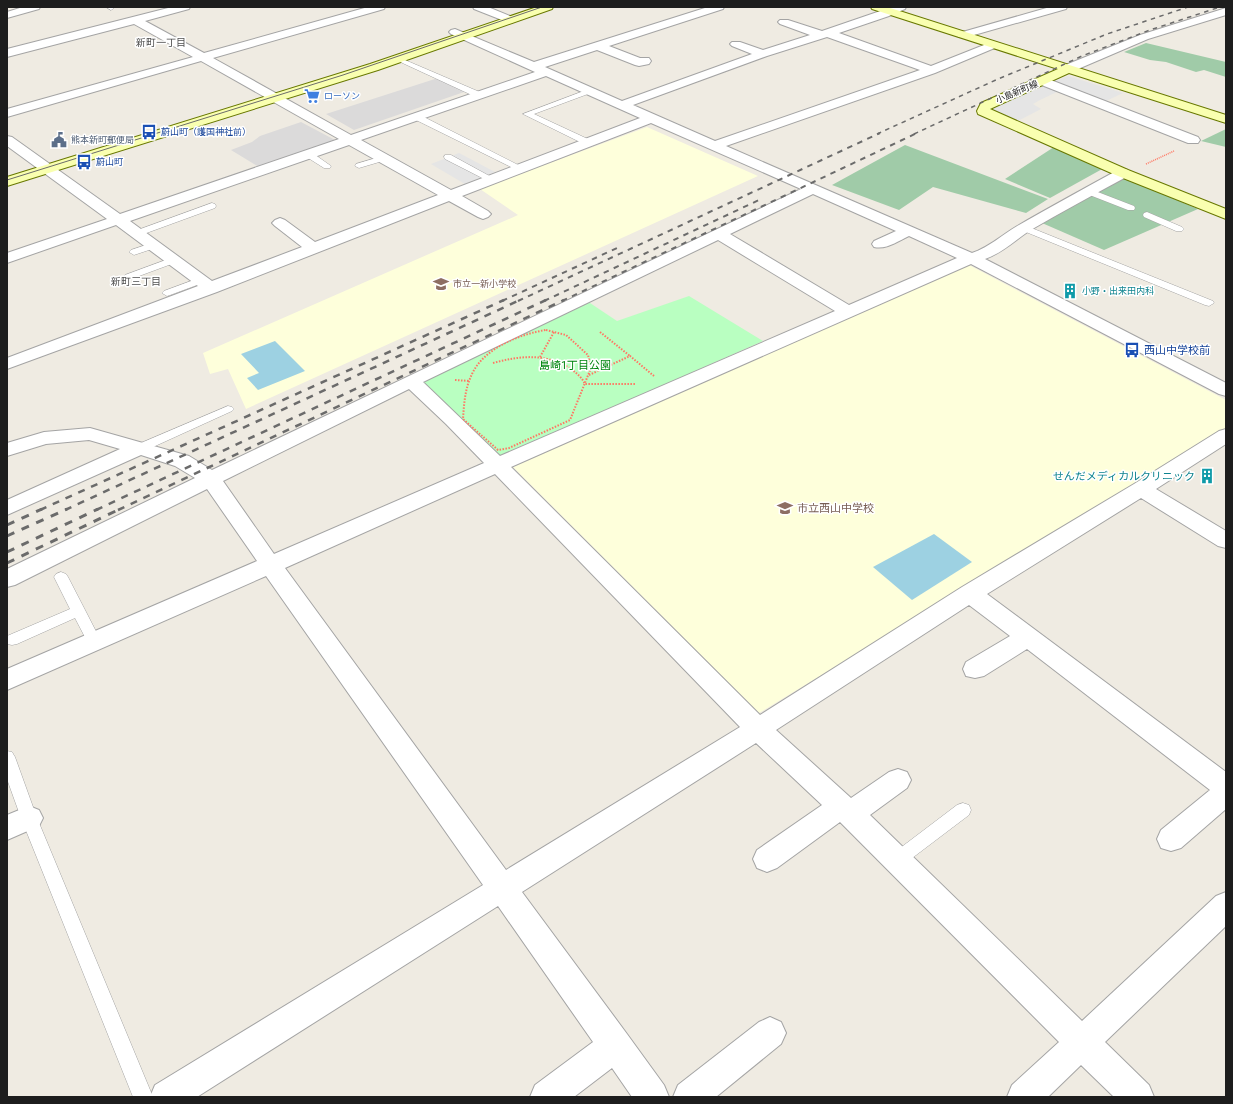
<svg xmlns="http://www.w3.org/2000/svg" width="1233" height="1104" viewBox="0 0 1233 1104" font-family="Roboto,'Noto Sans JP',sans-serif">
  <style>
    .residential { fill: #dbdada }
    .education { fill: #feffdb }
    .cemetery { fill: #a0cba8 }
    .park { fill: #b9ffc1 }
    .parking { fill: #e5e5e5 }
    .water { fill: #9dd1e2 }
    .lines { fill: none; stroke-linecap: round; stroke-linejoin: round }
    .lane-casing { stroke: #a4a4a4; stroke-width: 1 }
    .street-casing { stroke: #a4a4a4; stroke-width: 2 }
    .secondary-casing { stroke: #687800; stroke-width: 2 }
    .path-far1 { stroke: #ff7763; stroke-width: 1.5; stroke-dasharray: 1 1; stroke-linecap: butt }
    .path { stroke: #ff7763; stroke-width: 2; stroke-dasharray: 1.5 1.5; stroke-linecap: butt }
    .lane { fill: #fff; fill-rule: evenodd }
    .street { fill: #fff; fill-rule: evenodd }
    .secondary { fill: #f9ffb0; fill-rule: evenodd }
    .tram { stroke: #6b6b6b; stroke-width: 1 }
    .rail-far3 { stroke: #6b6b6b; stroke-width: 1.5; stroke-dasharray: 4.5 4.5; stroke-linecap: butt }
    .rail-far2 { stroke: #6b6b6b; stroke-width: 2; stroke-dasharray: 5.5 5.5; stroke-linecap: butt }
    .rail-far1 { stroke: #6b6b6b; stroke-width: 2.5; stroke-dasharray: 7 7; stroke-linecap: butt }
    .rail { stroke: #6b6b6b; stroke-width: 3; stroke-dasharray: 8 8; stroke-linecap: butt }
    .labels { text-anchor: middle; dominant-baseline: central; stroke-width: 3; stroke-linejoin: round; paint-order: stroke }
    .far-street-label { font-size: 9px; fill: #1d1d1d; stroke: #fff }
    .far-shop-label { font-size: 9px; fill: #366cbe; stroke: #fff; text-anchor: start }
    .far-transit-label { font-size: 9px; fill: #164399; stroke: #fff; text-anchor: start }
    .far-service-label { font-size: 9px; fill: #4e5e75; stroke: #fff; text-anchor: start }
    .far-education-label { font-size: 9px; fill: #785e54; stroke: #fff; text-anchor: start }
    .far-culture-label { font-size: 9px; fill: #0d838f; stroke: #fff; text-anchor: start }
    .far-neighbourhood-label { font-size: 10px; fill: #505050; stroke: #fff }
    .transit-label { font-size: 11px; fill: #164399; stroke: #fff; text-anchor: start }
    .park-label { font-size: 11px; fill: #00860f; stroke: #fff }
    .culture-label { font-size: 11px; fill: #0d838f; stroke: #fff; text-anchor: end }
    .education-label { font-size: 11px; fill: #785e54; stroke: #fff; text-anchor: start }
  </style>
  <rect width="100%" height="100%" fill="#efebe2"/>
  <g class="residential">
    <polygon points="438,78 467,91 354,130 326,114"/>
    <polygon points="301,122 335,140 259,167 231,150 252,142 260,136"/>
  </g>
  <g class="education">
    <polygon points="647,127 758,176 246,409 228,369 210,374 203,353 518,215 480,189"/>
    <polygon points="969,265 1226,400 1226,428 759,713 513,467"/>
  </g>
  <g class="cemetery">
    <polygon points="1146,43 1226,62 1226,77 1204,70 1196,72 1166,62 1150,60 1124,52"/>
    <polygon points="1226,129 1226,147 1201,141"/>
    <polygon points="905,145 1048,199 1026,213 933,187 899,210 832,185"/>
    <polygon points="1054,147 1104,168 1050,198 1005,179"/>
    <polygon points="1121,176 1198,209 1104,250 1042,223"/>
  </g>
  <polygon class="park" points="689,296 763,341 497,459 417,380 587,301 617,321"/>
  <g class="parking">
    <polygon points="1068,76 1123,93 1104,102 1053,82"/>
    <polygon points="1043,85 1059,91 1040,100 1033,104 1041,109 1014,123 999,116 990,108"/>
    <polygon points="459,153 495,172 465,184 431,164"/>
  </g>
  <g class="water">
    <polygon points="275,341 305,371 258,390 247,378 259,373 241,354"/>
    <polygon points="934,534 972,562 912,600 873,567"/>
  </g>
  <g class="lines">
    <defs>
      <g id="lane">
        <polygon points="106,7 114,7 114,8 111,10"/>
        <polygon points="398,57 482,93 483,95 482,97 476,97 396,60 396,58"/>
        <polygon points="589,89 595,89 596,91 534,114 590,140 590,144 584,144 523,114"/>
        <polygon points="414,115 420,115 524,168 520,171 517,170 414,119"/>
        <polygon points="305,152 311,152 331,166 330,168 324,168 305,156"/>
        <polygon points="445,155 451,155 495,179 491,182 488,181 445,159 444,157"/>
        <polygon points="383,156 387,158 386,160 359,168 355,166 356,164"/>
        <polygon points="1090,189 1134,206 1135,208 1134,210 1128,210 1087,194 1086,192"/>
        <polygon points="212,203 215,204 216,206 215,208 141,235 138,236 133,233 135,231"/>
        <polygon points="1147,212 1182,227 1184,229 1182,231 1176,231 1144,217 1143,215 1144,213"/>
        <polygon points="1024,225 1213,301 1214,303 1209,306 1205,305 1021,230 1019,228 1021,226"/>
        <polygon points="155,242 158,243 160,245 158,247 134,255 129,252 131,250"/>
        <polygon points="174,257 177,258 179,260 177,262 131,279 125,279 123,277 125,275"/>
        <polygon points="202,277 205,278 207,280 205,282 170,295 167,296 162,293 164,291"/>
        <polygon points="228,406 232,407 234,409 232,411 142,452 134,452 132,449 134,446"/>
        <polygon points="61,572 66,574 68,577 101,641 99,645 94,646 89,645 75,618 17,644 12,645 7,644 7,636 70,609 54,577 56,574"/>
        <polygon points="7,751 12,752 15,757 37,818 153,1097 133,1097 21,818 7,779"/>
        <polygon points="963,803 969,805 971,810 969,815 903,865 897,867 891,865 889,860 891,855 957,805"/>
      </g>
      <g id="street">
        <polygon points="23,7 40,7 39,9 7,18 7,12"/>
        <path d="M172 7H190L189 9 145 21 204 53 368 7H385L384 9 213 58 351 135 535 72 451 34 449 32 451 30 455 29 534 62 708 7H724L723 9 609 46 640 58H649L651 61 649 64 639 66 635 65 597 50 545 67 622 101 752 54 732 46 730 44 732 42H740L763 50 810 35 780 24 778 22 780 20H788L822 31 892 7H906L905 9 889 16 839 33 931 66 989 43H997L999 45 997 47 935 73 726 146 972 253C990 247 1003 234 1019 225 1052 206 1085 188 1118 170L1123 169 1128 170 1130 173 1128 176C1095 194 1061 212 1029 231 1014 241 1002 253 985 259L1226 383V396L1219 394 971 264 511 467 760 715 962 587 1134 484 1219 431 1226 429V444L1156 489 1226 531V548L1218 546 1141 498 987 594 1226 772V809L1181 848 1171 851 1161 848 1157 839 1161 830 1210 790 1027 649 984 676 975 678 966 676 963 669 966 662 1010 636 969 605 776 730 851 798 889 772 898 769 907 772 911 780 907 788 870 815 1082 1021 1216 896 1226 892V926L1105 1042 1149 1085 1154 1097H1114L1081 1065 1048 1097H1007L1012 1085 1059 1042 840 822 777 868 767 872 757 868 753 859 757 850 822 805 756 743 522 892 627 1034 664 1085 669 1097H632L612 1068 574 1097H530L535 1085 593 1042 498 906 197 1097H150L155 1085 483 885 266 576 7 690V669L257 561 207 489 15 585 7 587V569L195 478 175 466 141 455 7 515V500L120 449 89 440 46 444 7 456V443L44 432 90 428 189 456 212 470 801 189 651 123 462 196 488 211 491 214 488 217 483 219 478 217 449 201 217 292 7 369V358L198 286 116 225 7 263V253L107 219 7 146V136L12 137 120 214 339 139 201 61 7 117V109L193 57 134 24 7 57V49ZM827 37 920 70 715 141 633 105 767 56ZM546 76 640 118 451 190 361 140ZM349 145 438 195 315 242 285 220 280 218 275 220 272 223 275 226 302 247 212 281 130 221ZM813 194 896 231 874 241 872 244 874 247C886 250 898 241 909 236L957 258 849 305 730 234ZM718 240 835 311 500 456 423 382ZM409 389 446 424 484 463 274 554 223 481ZM495 474 740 727 506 870 285 568Z"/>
        <polygon points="473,7 488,7 515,18 517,20 511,23 507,22 474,9"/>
        <polygon points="1050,7 1067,7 1066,9 967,37 959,37 957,35 959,33"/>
        <polygon points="1226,8 1226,15 1148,39 1071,72 1063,72 1061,69 1063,66 1140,35"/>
        <polygon points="1043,77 1198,137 1200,140 1198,143 1188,143 1039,84 1037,81 1039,78"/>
        <polygon points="29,806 39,810 43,818 39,826 7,840 7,815"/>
        <polygon points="770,1017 781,1022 786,1033 781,1044 716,1097 673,1097 678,1085 759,1022"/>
      </g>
      <g id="secondary">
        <polygon points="537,7 553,7 552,9 378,70 7,186 7,177 370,64"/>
        <polygon points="871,7 887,7 1226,115 1226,123 1069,73 990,109 1128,170 1226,209 1226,219 1118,176 978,114 977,111 981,103 1058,69 872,9"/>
      </g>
    </defs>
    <use href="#lane" class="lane-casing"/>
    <use href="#street" class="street-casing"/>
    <use href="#secondary" class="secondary-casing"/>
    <polyline class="path-far1" points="1146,164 1174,151"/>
    <g class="path">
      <path d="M546 330 566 335 588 355 591 368 570 420 509 448 498 450 463 419C464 404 465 388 472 374 484 348 520 334 546 330Z"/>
      <polyline points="600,332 630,356"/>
      <polyline points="540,357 554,332"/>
      <path d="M493 363C519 356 544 353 568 367 575 372 581 376 585 384H635"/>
      <polyline points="589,375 630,356 654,376"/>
      <polyline points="455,380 470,381"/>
    </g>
    <use href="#lane" class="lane"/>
    <use href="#street" class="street"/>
    <use href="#secondary" class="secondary"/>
    <polyline class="tram" points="7,180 343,75 542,7"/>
    <g class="rail-far3">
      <polyline points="877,134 998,79 1107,34 1188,7"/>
      <polyline points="914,134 1082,56 1150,30 1220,7"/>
    </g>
    <g class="rail-far2">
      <polyline points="502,301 617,248"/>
      <polyline points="518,301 880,133"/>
      <polyline points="544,301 759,200"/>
      <polyline points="562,301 917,133"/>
    </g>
    <g class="rail-far1">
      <polyline points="40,510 504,300"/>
      <polyline points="65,510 520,300"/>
      <polyline points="96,510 546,300"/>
      <polyline points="118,510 564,300"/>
    </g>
    <g class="rail">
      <polyline points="7,525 42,509"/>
      <polyline points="7,536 67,509"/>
      <polyline points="7,552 98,509"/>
      <polyline points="7,563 120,509"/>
    </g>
  </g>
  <defs>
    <symbol id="supermarket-bare" viewBox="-9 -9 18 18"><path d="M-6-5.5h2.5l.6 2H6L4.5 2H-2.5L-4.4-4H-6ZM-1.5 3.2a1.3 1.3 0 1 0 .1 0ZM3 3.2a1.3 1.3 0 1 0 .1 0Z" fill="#3f7fe0" stroke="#fff" stroke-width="2.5" paint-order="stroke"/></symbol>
    <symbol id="bus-bare" viewBox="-9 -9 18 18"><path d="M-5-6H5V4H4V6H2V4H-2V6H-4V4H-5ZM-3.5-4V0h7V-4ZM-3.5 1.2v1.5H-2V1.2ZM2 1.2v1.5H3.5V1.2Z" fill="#1a4fb4" stroke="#fff" stroke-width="2.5" paint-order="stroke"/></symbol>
    <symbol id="civic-bare" viewBox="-9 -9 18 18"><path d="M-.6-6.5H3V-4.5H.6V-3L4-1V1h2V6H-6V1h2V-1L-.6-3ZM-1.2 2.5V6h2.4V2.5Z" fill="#5c6f8a" stroke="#fff" stroke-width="2.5" paint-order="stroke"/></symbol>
    <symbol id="school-bare" viewBox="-9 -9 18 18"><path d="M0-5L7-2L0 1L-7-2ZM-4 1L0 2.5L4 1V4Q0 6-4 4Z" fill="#8d6e63" stroke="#fff" stroke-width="2.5" paint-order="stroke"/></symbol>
    <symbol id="building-bare" viewBox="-9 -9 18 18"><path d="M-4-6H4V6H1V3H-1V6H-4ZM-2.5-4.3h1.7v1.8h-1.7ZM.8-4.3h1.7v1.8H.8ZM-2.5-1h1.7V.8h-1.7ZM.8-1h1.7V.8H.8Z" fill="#0f9aa8" stroke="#fff" stroke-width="2.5" paint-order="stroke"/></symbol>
  </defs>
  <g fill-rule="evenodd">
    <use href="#supermarket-bare" x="301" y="85" width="22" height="22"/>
    <use href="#bus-bare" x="138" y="121" width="22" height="22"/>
    <use href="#civic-bare" x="48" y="129" width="22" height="22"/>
    <use href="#bus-bare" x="73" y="151" width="22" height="22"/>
    <use href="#school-bare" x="430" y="273" width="22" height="22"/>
    <use href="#building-bare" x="1059" y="280" width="22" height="22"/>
    <use href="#bus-bare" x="1121" y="339" width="22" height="22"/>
    <use href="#building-bare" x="1196" y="465" width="22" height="22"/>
    <use href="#school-bare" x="774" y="497" width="22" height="22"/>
  </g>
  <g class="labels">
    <g class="far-street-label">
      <text transform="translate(1017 92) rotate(-23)">小島新町線</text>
    </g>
    <g class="far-shop-label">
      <text x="324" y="96">ローソン</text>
    </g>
    <g class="far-transit-label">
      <text x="161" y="132">蔚山町（護国神社前）</text>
      <text x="96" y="162">蔚山町</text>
    </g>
    <g class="far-service-label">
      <text x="71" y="140">熊本新町郵便局</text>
    </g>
    <g class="far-education-label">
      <text x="453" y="284">市立一新小学校</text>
    </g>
    <g class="far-culture-label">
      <text x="1082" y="291">小野・出来田内科</text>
    </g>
    <g class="far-neighbourhood-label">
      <text x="161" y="42">新町一丁目</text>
      <text x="136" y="281">新町三丁目</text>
    </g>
    <g class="transit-label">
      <text x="1144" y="350">西山中学校前</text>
    </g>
    <g class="park-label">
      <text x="575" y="365">島崎1丁目公園</text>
    </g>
    <g class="culture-label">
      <text x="1195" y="476">せんだメディカルクリニック</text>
    </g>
    <g class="education-label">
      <text x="797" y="508">市立西山中学校</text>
    </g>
  </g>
  <rect width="1233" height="1104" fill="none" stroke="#1d1d1d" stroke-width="16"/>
</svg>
